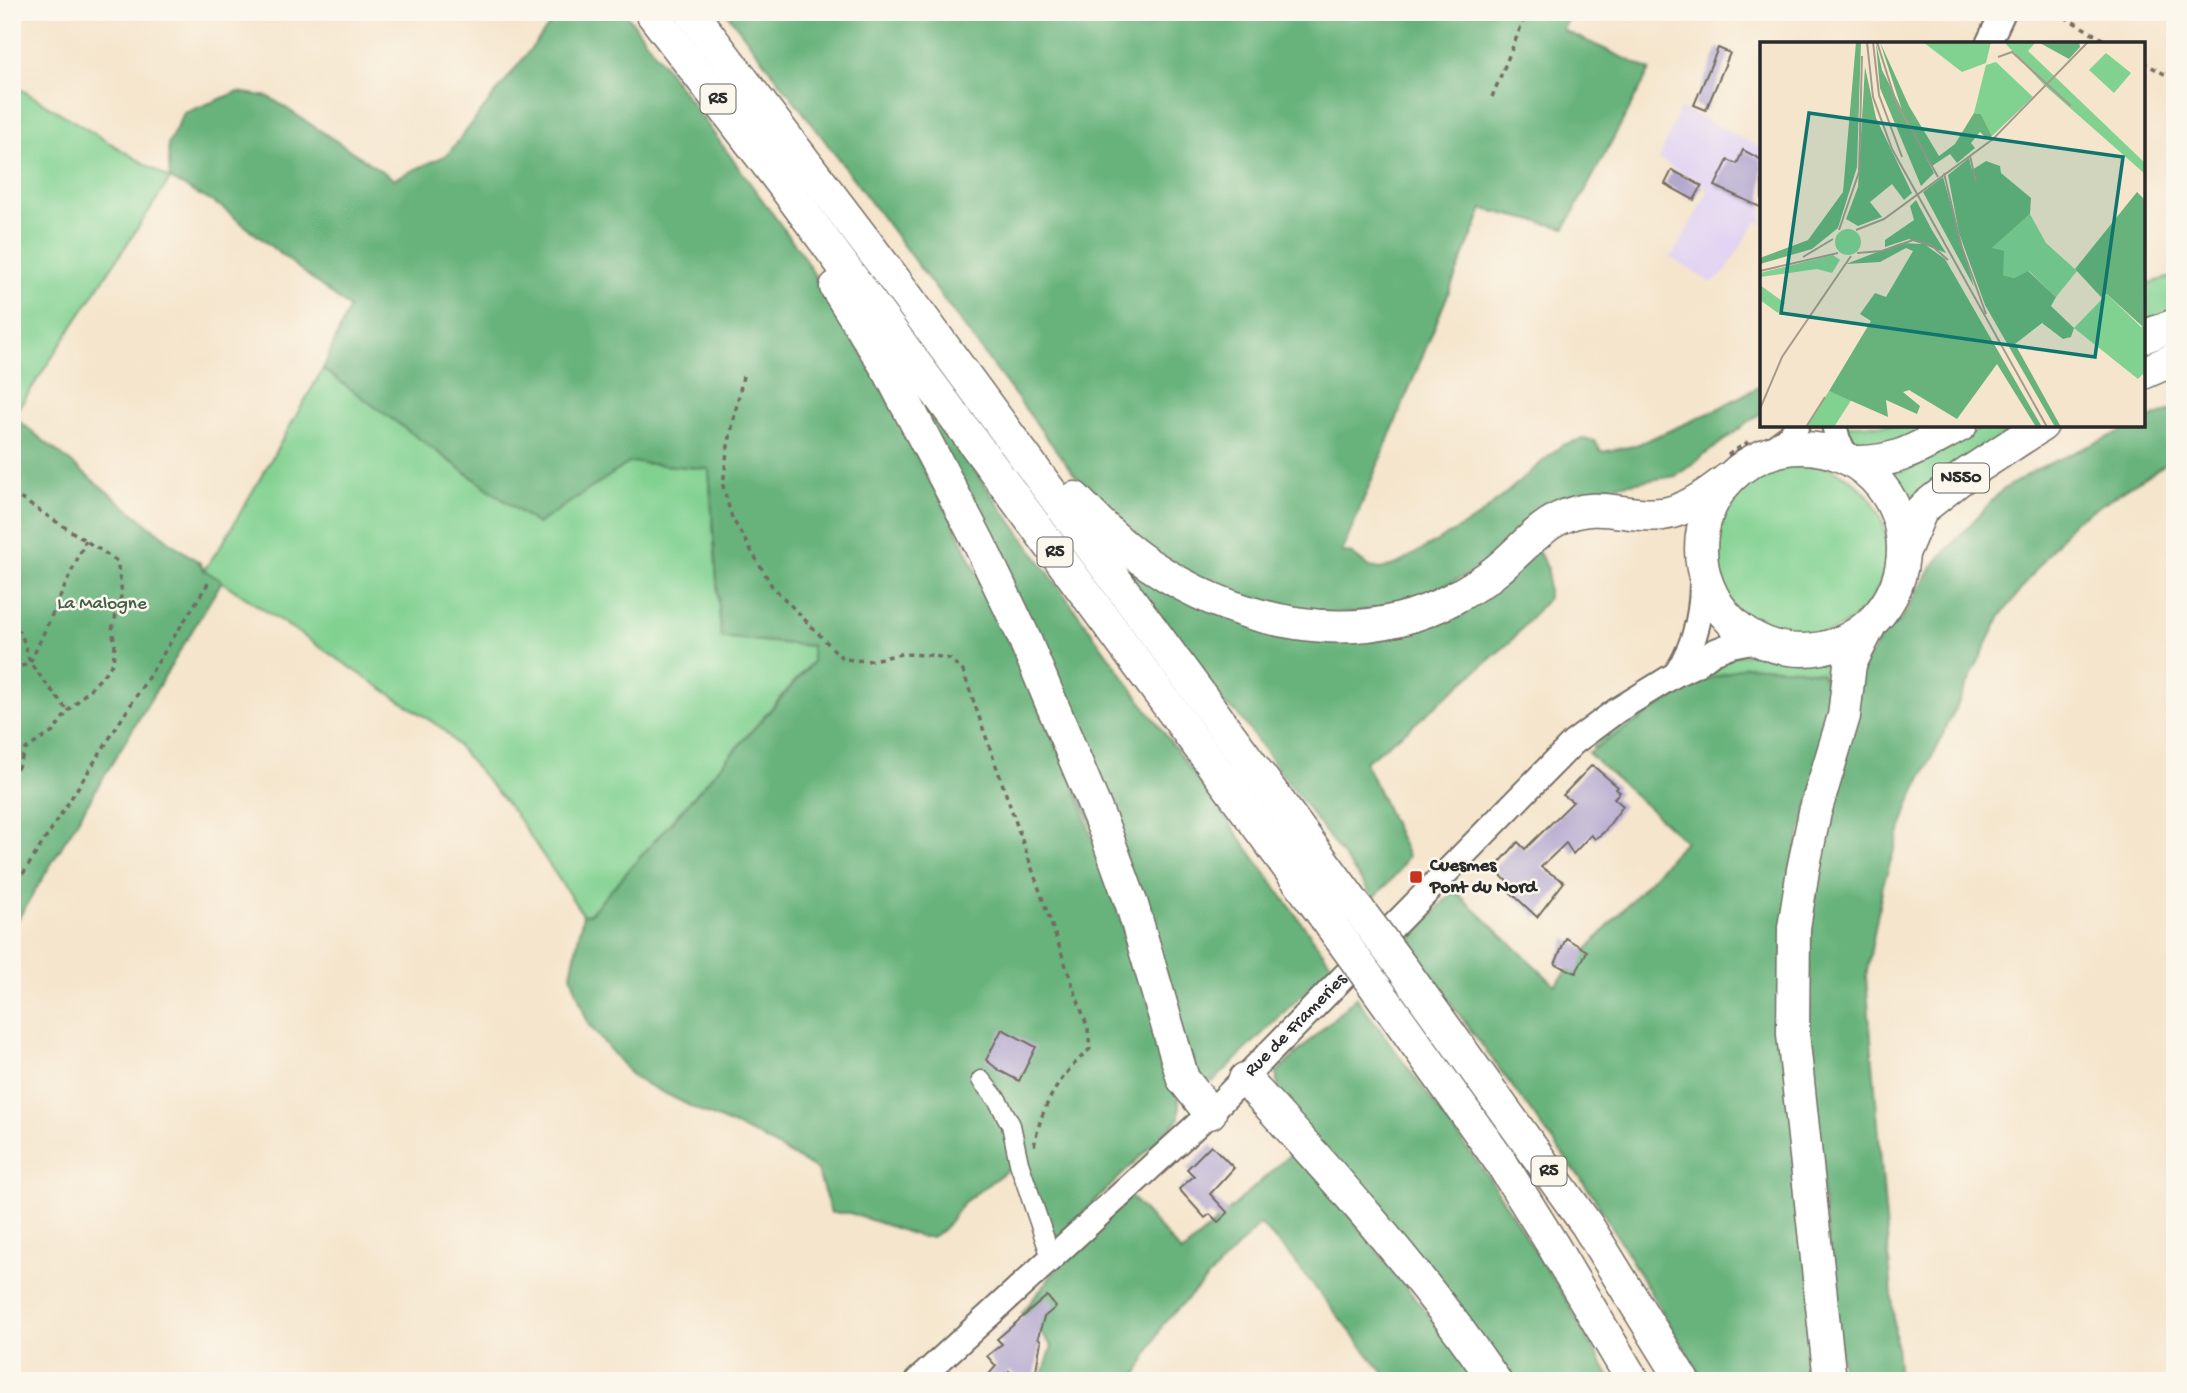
<svg xmlns="http://www.w3.org/2000/svg" width="2187" height="1393" viewBox="0 0 2187 1393" font-family="'Gochi Hand',sans-serif">
  <style>
    .built { fill: #e2d4f3 }
    .green { fill: #81d191; stroke: #567e5e; stroke-width: 2 }
    .forest { fill: #68b37b; stroke: #4a6f53; stroke-width: 2 }
    .building { fill: #b0a4ce }
    .lines { fill: none; stroke-linecap: round; stroke-linejoin: round }
    .street-casing { stroke: #726c63; stroke-width: 21 }
    .secondary-casing { stroke: #726c63; stroke-width: 28 }
    .highway-casing { stroke: #726c63; stroke-width: 35 }
    .path { stroke: #726c63; stroke-width: 3.5; stroke-dasharray: 5 5; stroke-linecap: butt }
    .street { stroke: #fff; stroke-width: 18 }
    .secondary { stroke: #fff; stroke-width: 24 }
    .highway { stroke: #fff; stroke-width: 32 }
    .highway-bridge-casing { stroke: #726c63; stroke-width: 35; stroke-linecap: butt }
    .highway-bridge { stroke: #fff; stroke-width: 32 }
    .poi-dot { fill: #c8321e; stroke: #fbf7ec; stroke-width: 2.5 }
    .labels { text-anchor: middle; dominant-baseline: central; stroke-width: 5; stroke-linejoin: round; paint-order: stroke }
    .shield { fill: #fbf7ec; stroke: #696865; stroke-width: 2 }
    .shield-label { font-size: 18px; font-weight: bold; fill: #2b2b2b }
    .park-label { font-size: 19px; fill: #455d4a; stroke: #fbf7ec }
    .poi-label { font-size: 19px; font-weight: bold; fill: #2b2b2b; stroke: #fbf7ec; text-anchor: start }
    .street-label { font-size: 19px; fill: #2b2b2b; stroke: #fbf7ec }
    .inset-road { fill: none; stroke: #a49b8c; stroke-width: 2 }
    .view { fill: #0f766e; fill-opacity: 0.15; stroke: #0f766e; stroke-width: 3.5 }
    .inset-edge { fill: none; stroke: #2b2b2b; stroke-width: 3.5 }
  </style>
  <rect width="100%" height="100%" fill="#fbf7ec"/>
  <filter id="ink" filterUnits="userSpaceOnUse"><feTurbulence type="fractalNoise" baseFrequency=".0143" numOctaves="2"/><feDisplacementMap in="SourceGraphic" scale="14" xChannelSelector="R" yChannelSelector="G"/><feConvolveMatrix kernelMatrix="1 2 1 2 8 2 1 2 1" color-interpolation-filters="sRGB"/></filter>
  <filter id="wash" filterUnits="userSpaceOnUse"><feTurbulence type="fractalNoise" baseFrequency=".00686" numOctaves="4" result="noise"/><feDisplacementMap in="SourceGraphic" scale="28" xChannelSelector="R" yChannelSelector="G"/><feGaussianBlur stdDeviation="1.57" result="paint"/><feColorMatrix in="noise" values="0 0 0 0 0 0 0 0 0 0 0 0 0 0 0 0 0 1.4 0 .05"/><feComposite in="paint" operator="in"/></filter>
  <g filter="url(#wash)">
    <rect width="100%" height="100%" fill="#f5e5cc"/>
    <polygon class="built" points="1680,108 1762,148 1762,224 1757,221 1751,229 1725,273 1711,283 1671,258 1707,194 1705,185 1659,160"/>
    <g class="green">
      <polygon points="12,84 170,179 12,418"/>
      <polygon points="2175,276 2175,311 2143,323 2143,285"/>
      <polygon points="323,369 537,524 630,462 709,469 721,637 812,646 812,662 590,914 583,915 513,811 443,729 204,570 224,541"/>
      <polygon points="1842,425 1937,425 1878,448 1857,445"/>
      <polygon points="1987,425 2017,425 1911,509 1905,489 1891,472 1906,470"/>
      <circle cx="1800" cy="550" r="87"/>
      <path d="M1759 652C1787 661 1812 660 1841 653L1836 704 1830 692 1693 685 1594 749 1593 745 1679 687 1717 659Z"/>
    </g>
    <g class="forest">
      <polygon points="560,12 625,12 799,250 859,347 961,538 1074,785 1168,1056 1179,1100 1179,1119 1054,1241 1021,1160 963,1203 943,1230 932,1237 921,1237 850,1213 831,1213 817,1170 758,1136 698,1110 634,1078 588,1024 571,975 583,915 590,914 812,663 812,646 721,637 709,469 630,462 537,524 323,369 349,308 220,206 170,179 168,144 184,113 238,92 269,97 394,179 447,155"/>
      <polygon points="726,12 1570,12 1563,30 1650,70 1565,228 1483,209 1342,552 1352,554 1369,567 1381,569 1397,564 1477,518 1562,445 1582,439 1595,441 1601,452 1634,446 1712,412 1762,385 1762,412 1676,476 1598,488 1537,520 1469,574 1432,591 1384,607 1350,613 1318,613 1225,591 1171,565 1118,523 1074,474 816,129"/>
      <polygon points="896,362 1332,965 1213,1082 1199,1078"/>
      <polygon points="2175,408 2175,458 2072,523 2000,617 1909,804 1883,885 1866,977 1899,1381 1843,1381 1809,1069 1809,944 1816,880 1860,673 1882,634 1900,621 1934,564 2001,491 2037,469 2136,425 2143,425 2143,422"/>
      <polygon points="14,417 170,542 200,563 204,570 222,581 12,929"/>
      <polygon points="1538,551 1548,569 1548,598 1511,641 1411,727 1365,762 1408,856 1396,875 1374,898 1236,712 1222,704 1120,566 1127,558 1330,633"/>
      <polygon points="1746,666 1798,669 1821,673 1836,704 1793,861 1819,1381 1703,1381 1592,1194 1407,944 1454,890 1555,985 1685,841 1588,753 1693,685"/>
      <polygon points="1356,997 1489,1178 1565,1298 1612,1381 1505,1381 1280,1100 1276,1073"/>
      <polygon points="1296,1149 1431,1318 1476,1381 1390,1381 1286,1251 1260,1224 1163,1324 1134,1381 1041,1381 1052,1346 1022,1313 1061,1264 1126,1191 1182,1253"/>
    </g>
    <g id="blocks">
      <g class="building">
        <polygon points="1718,48 1730,53 1706,110 1694,105"/>
        <polygon points="1743,150 1762,160 1762,208 1715,186 1728,160 1737,164"/>
        <polygon points="1672,170 1702,186 1694,200 1665,184"/>
        <polygon points="1592,765 1618,787 1616,789 1620,792 1614,798 1623,806 1604,832 1595,839 1591,835 1573,854 1566,843 1541,867 1564,882 1537,917 1507,889 1511,885 1494,869 1518,842 1525,849 1573,802 1563,795"/>
        <polygon points="1566,938 1587,951 1576,973 1555,964"/>
        <polygon points="1002,1029 1036,1047 1019,1081 1000,1071 986,1060"/>
        <polygon points="1211,1145 1234,1168 1210,1194 1228,1213 1218,1222 1210,1214 1205,1218 1179,1189 1194,1176 1187,1169"/>
        <polygon points="1047,1296 1056,1307 1044,1317 1038,1337 1041,1341 1035,1376 1031,1381 1021,1381 1009,1371 1004,1381 983,1381 996,1366 987,1356 1002,1344 997,1339"/>
      </g>
    </g>
  </g>
  <g filter="url(#ink)">
    <use href="#blocks" fill-opacity="0" stroke="#726c63" stroke-width="2"/>
    <g class="lines">
      <defs>
        <polyline id="street" points="981,1080 998,1101 1011,1125 1019,1163 1052,1260"/>
        <g id="secondary">
          <polyline points="1988,44 2003,12"/>
          <polyline points="1834,425 1838,440 1847,458"/>
          <polyline points="1767,453 1790,436 1797,425"/>
          <path d="M1676 674C1698 640 1703 608 1702 568"/>
          <path id="s1" d="M917 1381 1210 1113 1573 743 1616 711 1676 674 1697 664 1713 652 1731 645 1757 640"/>
        </g>
        <g id="highway">
          <polyline points="651,12 784,186 1325,917"/>
          <polyline points="691,12 891,275 1349,897"/>
          <polyline points="836,287 890,373 979,543 1022,633 1105,831 1132,905 1183,1079 1210,1113"/>
          <polyline points="2143,337 2175,325"/>
          <polyline points="2143,373 2175,359"/>
          <circle cx="1802" cy="549" r="101"/>
          <path d="M1855 462C1900 463 1923 445 1961 425"/>
          <path d="M1075 498C1098 522 1122 547 1150 565 1237 623 1355 651 1452 599 1467 591 1484 581 1497 570 1517 554 1535 531 1558 519 1599 499 1623 518 1663 514 1686 511 1709 493 1728 479"/>
          <polyline points="1904,551 1922,509 1964,476 2042,425"/>
          <polyline points="1403,969 1587,1225 1683,1381"/>
          <polyline points="1379,992 1502,1164 1552,1244 1633,1381"/>
          <path d="M1245 1079C1333 1175 1421 1273 1495 1381"/>
          <polyline points="1830,1381 1793,1034 1794,928 1803,870 1815,812 1844,716 1850,664 1870,625"/>
        </g>
      </defs>
      <use href="#street" class="street-casing"/>
      <use href="#secondary" class="secondary-casing"/>
      <use href="#highway" class="highway-casing"/>
      <g class="path">
        <polyline points="2056,12 2111,44"/>
        <polyline points="2143,62 2175,80"/>
        <polyline points="1492,97 1527,12"/>
        <path d="M743 376 727 451 723 486 732 518 772 586 843 659 867 661 901 654 929 655 950 659 963 671 1088 1029 1090 1049C1059 1076 1041 1106 1034 1147"/>
        <polyline points="1728,455 1748,442"/>
        <polyline points="12,493 117,561 122,593 112,630 115,644 113,663 99,680 68,711 53,732 26,749 16,771 12,773"/>
        <polyline points="1686,554 1687,530"/>
        <polyline points="12,620 23,639 30,663 68,711"/>
        <polyline points="12,670 30,663 86,540"/>
        <polyline points="12,891 209,582"/>
      </g>
      <use href="#street" class="street"/>
      <use href="#secondary" class="secondary"/>
      <use href="#highway" class="highway"/>
      <defs>
        <g id="highway-bridge">
          <polyline points="1349,897 1403,969"/>
          <polyline points="1325,917 1379,992"/>
        </g>
      </defs>
      <use href="#highway-bridge" class="highway-bridge-casing"/>
      <use href="#highway-bridge" class="highway-bridge"/>
    </g>
  </g>
  <rect class="poi-dot" x="1409" y="870" width="14" height="14" rx="3.5"/>
  <g class="labels">
    <g class="shield">
      <rect x="700.5" y="84.5" width="35" height="29" rx="5"/>
      <rect x="1933" y="463.5" width="56" height="29" rx="5"/>
      <rect x="1037.5" y="537.5" width="35" height="29" rx="5"/>
      <rect x="1531.5" y="1156.5" width="35" height="29" rx="5"/>
    </g>
    <g class="shield-label">
      <text x="718" y="99">R5</text>
      <text x="1961" y="478">N550</text>
      <text x="1055" y="552">R5</text>
      <text x="1549" y="1171">R5</text>
    </g>
    <g class="park-label">
      <text x="102" y="604">La Malogne</text>
    </g>
    <g class="poi-label">
      <text x="1430" y="866">Cuesmes<tspan x="1430" dy="22">Pont du Nord</tspan></text>
    </g>
    <g class="street-label">
      <text stroke="none"><textPath href="#s1" startOffset="520">Rue de Frameries</textPath></text>
    </g>
  </g>
  <g transform="translate(1760 42)">
    <rect width="385" height="385" fill="#f5e5cc"/>
    <path d="M163 0H231L226 21 202 30ZM244 0H276L268 9 385 121V132L284 43ZM346 11 371 31 354 51 329 28ZM236 20 273 55 232 94 221 72 214 71 226 23ZM270 172 286 201 317 229 296 255 269 229 254 236 243 233 232 206ZM75 200a13 13 0 1 1 26 0a13 13 0 1 1-26 0ZM73 213 80 218 72 231 57 227 0 235V231ZM0 243 25 261 18 271 0 258ZM347 252 381 285 385 284V330L378 337 314 286ZM69 349 92 357 74 385H46Z" fill="#81d191"/>
    <path d="M96 0H101L97 125 78 186 52 207 0 222V216L48 198 83 150ZM120 0 149 64 179 114 195 102 214 71 221 72 232 94 227 97 220 90 211 101 215 106 197 121 190 112 172 124 143 71ZM278 0H319L320 5 309 17ZM116 1 122 28 174 131 161 144 120 46ZM105 25 116 76 152 151 144 158 132 142 110 160 122 175 98 184 86 177 98 145ZM209 116 212 128 226 119 240 124 241 131 271 156 270 172 232 206 244 209 243 233 254 236 268 229 296 255 291 264 314 286 311 295 303 297 282 281 255 302 301 385H295L225 263 199 191 188 133ZM183 135 214 245 163 150ZM377 150 385 158 383 285 347 252 341 255 315 227ZM156 158 172 188 186 211 149 197 125 205V198L154 178 150 164ZM141 201 164 202 185 217 282 385H276L237 322 197 377 149 348 143 350 160 364 157 372 126 358 128 375 69 349 111 279 100 272 115 251 126 255 153 209 146 206 120 220 86 222Z" fill="#68b37b"/>
    <path class="inset-road" d="M107 0 113 55 132 107 287 385M113 0 119 53 142 115M117 0 136 60 178 135M238 15 252 10 311 64M210 114 216 140M184 131 201 203 226 272M79 188 99 130 102 14M96 188 124 177 233 97 328 0M97 211 122 209 153 198 171 203 188 218M43 215 73 197M0 229 78 211M0 367 22 315 91 214M46 385 65 355"/>
    <path class="view" d="M49 71 363 115 335 315 21 271Z"/>
    <rect width="385" height="385" class="inset-edge"/>
  </g>
  <rect width="2187" height="1393" fill="none" stroke="#fbf7ec" stroke-width="42"/>
</svg>
